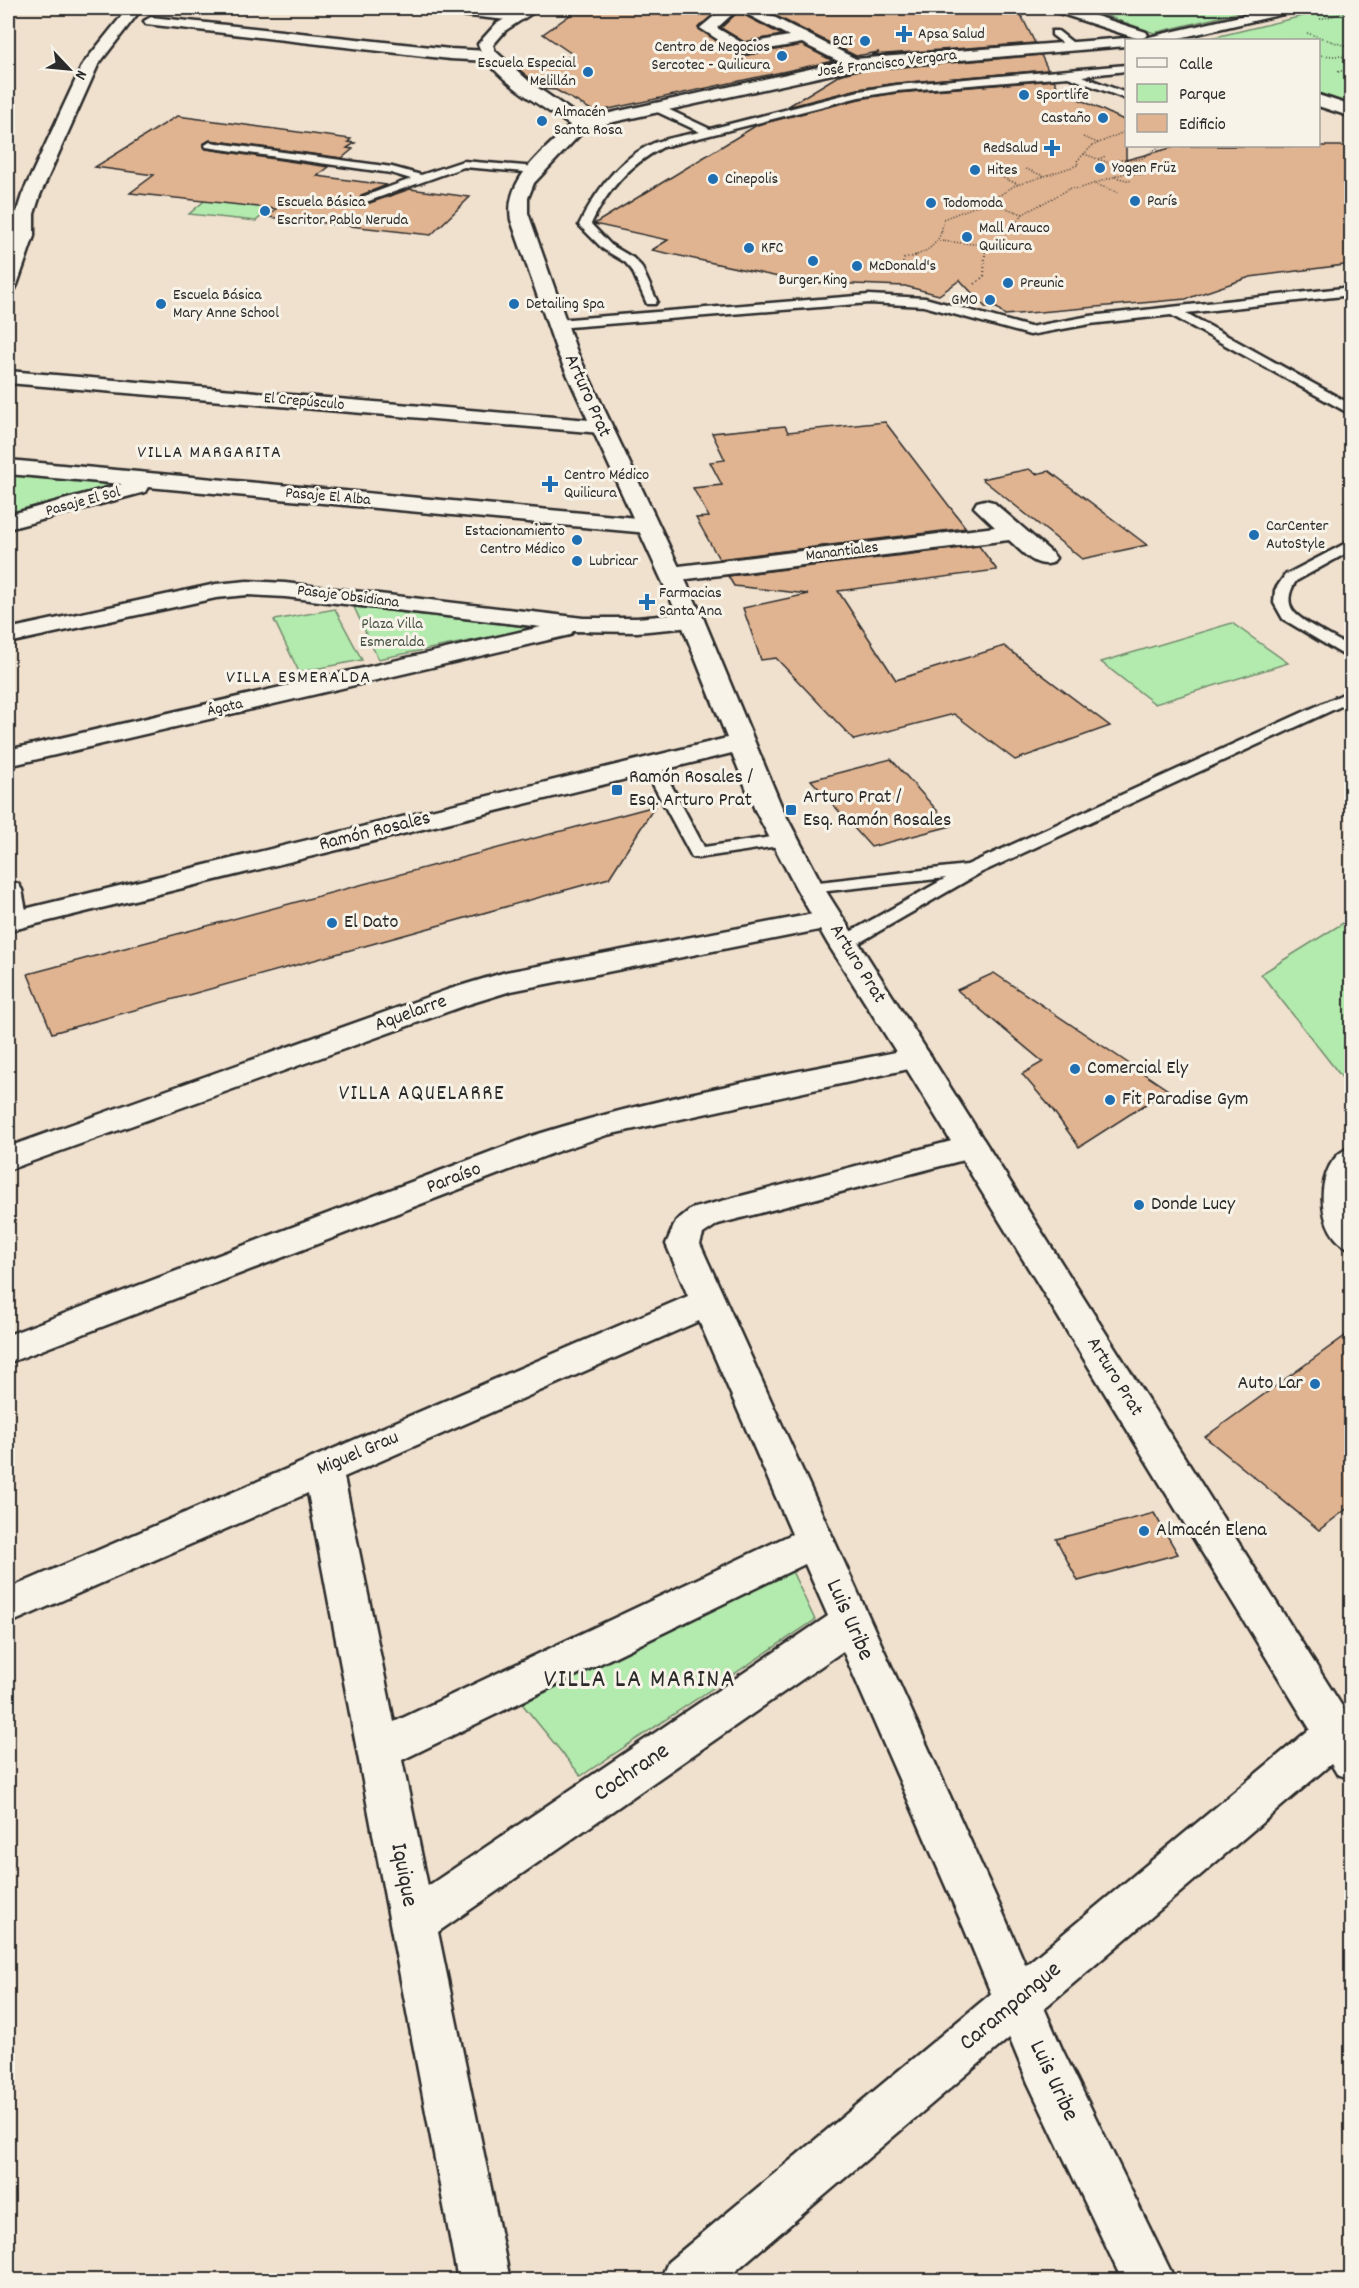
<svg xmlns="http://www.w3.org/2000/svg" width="1359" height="2288" viewBox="0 0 1359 2288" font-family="Dekko,sans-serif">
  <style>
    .green { fill: #b3eaad; stroke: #6f8a6c; stroke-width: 1.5 }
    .building { fill: #e0b491; stroke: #2b2b2b; stroke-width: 1.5 }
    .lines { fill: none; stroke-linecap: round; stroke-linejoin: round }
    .service-casing { stroke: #2b2b2b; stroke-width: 5 }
    .minor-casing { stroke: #2b2b2b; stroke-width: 5 }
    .tertiary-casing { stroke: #2b2b2b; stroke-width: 5 }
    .secondary-casing { stroke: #2b2b2b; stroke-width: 5 }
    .path-far1 { stroke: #2b2b2b; stroke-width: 1.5; stroke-dasharray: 1 2; stroke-linecap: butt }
    .path { stroke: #2b2b2b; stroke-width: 2; stroke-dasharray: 1 3; stroke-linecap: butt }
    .service { fill: #f7f3e8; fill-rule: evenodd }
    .minor { fill: #f7f3e8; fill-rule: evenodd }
    .tertiary { fill: #f7f3e8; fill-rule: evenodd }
    .secondary { fill: #f7f3e8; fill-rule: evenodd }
    .poi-dot { fill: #1f6fb2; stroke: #f7f3e8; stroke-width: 2 }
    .labels { text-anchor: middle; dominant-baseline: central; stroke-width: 6; stroke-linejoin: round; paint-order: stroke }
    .far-poi-label { font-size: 16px; fill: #2b2b2b; stroke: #f7f3e8; text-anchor: start }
    .far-street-label { font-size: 16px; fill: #2b2b2b; stroke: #f7f3e8 }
    .far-park-label { font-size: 16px; fill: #465145; stroke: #f7f3e8 }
    .far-neighbourhood-label { font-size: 18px; letter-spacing: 1.5px; fill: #2b2b2b; stroke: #f7f3e8 }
    .street-label { font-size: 20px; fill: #2b2b2b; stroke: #f7f3e8 }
    .poi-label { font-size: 20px; fill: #2b2b2b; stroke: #f7f3e8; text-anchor: start }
    .neighbourhood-label { font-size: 21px; letter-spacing: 1.5px; fill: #2b2b2b; stroke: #f7f3e8 }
    .near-street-label { font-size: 24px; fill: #2b2b2b; stroke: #f7f3e8 }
    .near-neighbourhood-label { font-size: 26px; letter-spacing: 1.5px; fill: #2b2b2b; stroke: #f7f3e8 }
  </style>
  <rect width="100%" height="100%" fill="#f0e0ce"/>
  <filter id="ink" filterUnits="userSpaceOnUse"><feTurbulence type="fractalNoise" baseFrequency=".0167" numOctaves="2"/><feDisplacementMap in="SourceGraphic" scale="12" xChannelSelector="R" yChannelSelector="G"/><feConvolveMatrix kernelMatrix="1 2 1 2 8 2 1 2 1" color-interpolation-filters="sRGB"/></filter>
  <g filter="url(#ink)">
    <g class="green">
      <polygon points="1137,8 1257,8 1154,33 1104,15"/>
      <polygon points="1336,8 1351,8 1351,104 1319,93 1318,40 1203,40"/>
      <polygon points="215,192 281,199 256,221 189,214"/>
      <polygon points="8,474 130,485 8,518"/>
      <polygon points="354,607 536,628 378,659"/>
      <polygon points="335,609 362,660 299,672 274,620"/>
      <polygon points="1232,623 1288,663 1155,704 1101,662"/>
      <polygon points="1351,918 1351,1089 1261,974"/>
      <polygon points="790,1567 815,1620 581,1776 514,1694"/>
    </g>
    <g class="building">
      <polygon points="584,8 721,8 698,28 736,54 742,56 802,45 833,61 595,112 556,90 543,89 515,66 575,56 543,34 576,11"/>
      <polygon points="760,8 1011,8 1013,13 1020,13 1035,43 872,55 879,52 856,56"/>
      <polygon points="739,11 740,13 782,35 744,42 721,28"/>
      <polygon points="1041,55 1048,70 897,83 858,89 787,107 841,74 855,71"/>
      <polygon points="1054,80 1059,90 1126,121 1126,160 1178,146 1352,146 1352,264 1250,277 1186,299 1005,315 997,308 986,308 960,280 939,295 905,286 802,282 652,250 668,240 594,224 757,125 859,99 897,93"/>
      <polygon points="177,116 351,139 348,142 355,143 347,148 353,149 342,158 210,140 203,144 206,149 329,167 317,176 387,185 361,195 361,203 367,204 410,189 470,197 431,235 268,217 276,209 130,193 154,175 95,167"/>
      <polygon points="885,422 966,528 719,559 696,518 709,517 693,488 722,485 710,462 725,460 712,433 785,426 788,432"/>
      <polygon points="1029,469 1036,474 1049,471 1147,545 1082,559 982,479"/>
      <polygon points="979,546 997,570 838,591 896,680 1004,646 1110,726 1015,760 954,714 854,740 776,658 761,660 743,608 808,594 734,586 728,576"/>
      <polygon points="891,759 951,826 871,847 811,780"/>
      <polygon points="655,806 609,878 52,1033 28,974"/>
      <polygon points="994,973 1128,1063 1168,1090 1079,1147 1052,1109 1022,1074 1043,1062 957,990"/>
      <polygon points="1352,1331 1352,1505 1319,1530 1205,1437"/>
      <polygon points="1154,1513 1178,1554 1078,1581 1056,1539"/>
    </g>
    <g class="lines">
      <defs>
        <g id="service">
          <polygon points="1013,8 1030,8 1025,11 1014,11"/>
          <polygon points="1052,31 1058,31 1077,46 1069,48 1052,35"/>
          <path d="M1126 65V71L1082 76 1126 93V99L1068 77 897 91 859 97 663 147C629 165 607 190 591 224L611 245 633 258 641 266 657 301 655 304H647L632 270 625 262 603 249 579 225C595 192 619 158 654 143 668 138 685 135 700 132L651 109V105H659L710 129 859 91 897 85Z"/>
          <polygon points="210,142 392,167 421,175 463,161 536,167 541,170 536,173 464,167 366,202 362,201 362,197 411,179 391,173 206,147 205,145"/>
          <polygon points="1352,287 1352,295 1186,313 1352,405 1352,415 1171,315 1090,324 1030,335 924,306 869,303 557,328 551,324 557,320 869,295 925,298 1030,327 1090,316"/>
          <path d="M1352 540V550L1296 581C1290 590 1286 602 1294 612 1301 622 1339 640 1352 648V660L1283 619 1274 603 1275 590 1285 575Z"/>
          <polygon points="1352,690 1352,701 980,873 850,948 836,948 834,944 836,940 946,878 810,893 804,892 801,888 804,884 810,883 967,865"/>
          <polygon points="651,759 657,760 660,764 704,847 785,835 791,836 794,840 791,844 785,845 698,858 692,857 642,764 645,760"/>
          <path d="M1352 1147V1168L1344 1192 1345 1210 1352 1226V1249C1314 1238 1312 1158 1352 1147Z"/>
        </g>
        <g id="minor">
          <polygon points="128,8 142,8 98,65 40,195 34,214 34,236 17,285 15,289 8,291 8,260 16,236 16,214 22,195 83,64"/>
          <path d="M426 8C441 6 514 7 523 17L516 21 433 12Z"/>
          <path d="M724 8H756L860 61 863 64 855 69 850 67 802 43 742 54 737 52 700 28ZM739 8 741 11 789 36 744 44 717 28Z"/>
          <polygon points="151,17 450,49 489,51 497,56 489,61 450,59 146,24 144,21"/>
          <polygon points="8,371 601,421 609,422 612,427 609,432 601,433 8,383"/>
          <polygon points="8,460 648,519 656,521 659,526 656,531 648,533 148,487 145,492 8,529 8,515 122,484 8,474"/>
          <path d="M985 500 993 502 1052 553 1056 558 1052 563C1034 568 1022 551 1009 540L671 581 663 579 659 574 663 569 671 567 995 527 974 507 977 502Z"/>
          <polygon points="247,581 285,583 583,618 637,618 692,613 701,615 704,620 701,625 692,627 637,632 573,631 570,635 561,637 8,766 8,750 541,627 285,597 247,595 216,598 8,643 8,629 216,584"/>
          <polygon points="8,881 18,884 22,890 28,921 23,927 13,930 8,929"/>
          <polygon points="829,911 839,914 844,920 839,926 511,991 469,1004 8,1170 8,1147 447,990 506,972"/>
          <path d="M916 1048 927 1051 932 1058 927 1065 607 1135 556 1152 8 1363V1335L532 1136C658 1096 787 1074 916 1048Z"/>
          <path d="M971 1136 983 1139 988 1147 983 1155 718 1224 703 1234 700 1244 1003 1913 1062 2049 1175 2280H1122L1028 2083 964 1928 843 1651 438 1932 510 2280H458L308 1493 8 1624V1589L688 1296 666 1244 676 1221 691 1209ZM699 1321 792 1534 394 1722 344 1477ZM805 1564 828 1616 428 1886 402 1760Z"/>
        </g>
        <g id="tertiary">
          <path d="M524 8H540L506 30 493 45 495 51 531 83 583 119 855 59 1126 38 1132 40H1126V46L855 69 586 128 534 183 528 198V213L577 352 704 620 783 810 824 888 1352 1722V1779L1337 1774 1331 1764 725 2280H660L668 2262 1310 1729 900 1058 828 944 796 888 755 810 732 753 8 931V913L727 738 680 620 557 352 511 220C504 178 544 152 570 125 542 106 489 77 478 44L496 24Z"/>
          <polygon points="1051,8 1071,8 1146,32 1148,35 1141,39 1136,38 1053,11"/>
        </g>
        <g id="secondary">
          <polygon points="1275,8 1298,8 1296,11 1171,40 1147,40 1149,37"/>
          <polygon points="1318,95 1352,106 1352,117 1318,106"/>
        </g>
      </defs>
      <use href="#service" class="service-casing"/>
      <use href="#minor" class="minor-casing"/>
      <use href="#tertiary" class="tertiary-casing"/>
      <use href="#secondary" class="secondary-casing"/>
      <g class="path-far1">
        <polyline points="1320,19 1352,11"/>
        <polyline points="1307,33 1352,48"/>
        <polyline points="1318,55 1352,57"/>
        <polyline points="1338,72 1352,68"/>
        <polyline points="1083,137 1098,143"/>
        <polyline points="1084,154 1131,171"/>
        <polyline points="1098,159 1106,156"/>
        <polyline points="1117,166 1118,160 1141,159 1160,146"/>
        <polyline points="1026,169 1044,176"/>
        <polyline points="1128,173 1144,175"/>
        <polyline points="998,176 1018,184"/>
        <polyline points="1115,177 1131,181"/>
        <polyline points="1095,184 1120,193"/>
        <polyline points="988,202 1023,214"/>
        <polyline points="939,241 986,245 1007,234 1023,214 1071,188 1078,189 1131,171"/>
        <path d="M914 256C932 250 943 239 943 219L992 200 1014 186 1078 165 1077 161 1092 146 1126 131"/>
        <polyline points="985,256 986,245"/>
      </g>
      <g class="path">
        <polyline points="901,271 904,259 918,255"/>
        <polyline points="975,284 984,276 985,255"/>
      </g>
      <use href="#service" class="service"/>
      <use href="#minor" class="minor"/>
      <use href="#tertiary" class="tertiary"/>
      <use href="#secondary" class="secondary"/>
    </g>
  </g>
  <g class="poi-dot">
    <path d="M901 25h6v6h6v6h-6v6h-6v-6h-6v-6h6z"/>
    <circle cx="865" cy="41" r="6"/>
    <circle cx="782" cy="56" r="6"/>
    <circle cx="588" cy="72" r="6"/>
    <circle cx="1024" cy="95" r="6"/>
    <circle cx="1103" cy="118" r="6"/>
    <circle cx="542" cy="121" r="6"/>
    <path d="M1049 139h6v6h6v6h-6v6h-6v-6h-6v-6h6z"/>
    <circle cx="1100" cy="168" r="6"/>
    <circle cx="975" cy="170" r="6"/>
    <circle cx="713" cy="179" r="6"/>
    <circle cx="1135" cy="201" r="6"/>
    <circle cx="931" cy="203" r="6"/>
    <circle cx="265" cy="211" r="6"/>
    <circle cx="967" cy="237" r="6"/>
    <circle cx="749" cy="248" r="6"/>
    <circle cx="813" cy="261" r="6"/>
    <circle cx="857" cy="266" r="6"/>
    <circle cx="1008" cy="283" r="6"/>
    <circle cx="990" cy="300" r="6"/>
    <circle cx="161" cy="304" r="6"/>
    <circle cx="514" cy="304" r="6"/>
    <path d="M547 475h6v6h6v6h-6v6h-6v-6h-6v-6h6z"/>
    <circle cx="1254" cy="535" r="6"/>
    <circle cx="577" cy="540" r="6"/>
    <circle cx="577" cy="561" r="6"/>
    <path d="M644 593h6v6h6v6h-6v6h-6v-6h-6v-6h6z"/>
    <rect x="611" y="784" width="12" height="12" rx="3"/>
    <rect x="785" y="804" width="12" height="12" rx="3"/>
    <circle cx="332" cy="923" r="6"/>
    <circle cx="1075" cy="1069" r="6"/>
    <circle cx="1110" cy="1100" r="6"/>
    <circle cx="1139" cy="1205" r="6"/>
    <circle cx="1315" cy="1384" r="6"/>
    <circle cx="1144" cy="1531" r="6"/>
  </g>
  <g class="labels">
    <g class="far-poi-label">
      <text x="918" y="34">Apsa Salud</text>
      <text x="853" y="41" text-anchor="end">BCI</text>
      <text x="770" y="47" text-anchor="end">Centro de Negocios<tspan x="770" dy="18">Sercotec - Quilicura</tspan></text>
      <text x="576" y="63" text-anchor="end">Escuela Especial<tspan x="576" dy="18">Melillán</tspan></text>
      <text x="1036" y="95">Sportlife</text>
      <text x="554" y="112">Almacén<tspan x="554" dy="18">Santa Rosa</tspan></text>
      <text x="1091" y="118" text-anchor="end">Castaño</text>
      <text x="1038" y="148" text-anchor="end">RedSalud</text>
      <text x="1112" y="168">Yogen Früz</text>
      <text x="987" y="170">Hites</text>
      <text x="725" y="179">Cinepolis</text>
      <text x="1147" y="201">París</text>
      <text x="277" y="202">Escuela Básica<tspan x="277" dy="18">Escritor Pablo Neruda</tspan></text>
      <text x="943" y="203">Todomoda</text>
      <text x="979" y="228">Mall Arauco<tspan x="979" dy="18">Quilicura</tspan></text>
      <text x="761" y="248">KFC</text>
      <text x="869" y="266">McDonald's</text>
      <text x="813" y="280" text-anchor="middle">Burger King</text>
      <text x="1020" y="283">Preunic</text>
      <text x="173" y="295">Escuela Básica<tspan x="173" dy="18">Mary Anne School</tspan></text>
      <text x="978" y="300" text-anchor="end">GMO</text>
      <text x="526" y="304">Detailing Spa</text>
      <text x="564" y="475">Centro Médico<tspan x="564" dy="18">Quilicura</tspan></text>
      <text x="1266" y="526">CarCenter<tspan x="1266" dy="18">AutoStyle</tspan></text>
      <text x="565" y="531" text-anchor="end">Estacionamiento<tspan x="565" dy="18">Centro Médico</tspan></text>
      <text x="589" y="561">Lubricar</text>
      <text x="659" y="593">Farmacias<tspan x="659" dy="18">Santa Ana</tspan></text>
    </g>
    <g class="far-street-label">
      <text transform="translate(887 64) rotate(-7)">José Francisco Vergara</text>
      <text transform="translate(304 402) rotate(5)">El Crepúsculo</text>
      <text transform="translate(328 497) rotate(5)">Pasaje El Alba</text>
      <text transform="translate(83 502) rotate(-15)">Pasaje El Sol</text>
      <text transform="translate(842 552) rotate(-7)">Manantiales</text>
      <text transform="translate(348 597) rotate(7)">Pasaje Obsidiana</text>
      <text transform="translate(225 708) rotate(-13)">Ágata</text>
    </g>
    <g class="far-park-label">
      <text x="392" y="624">Plaza Villa<tspan x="392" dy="18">Esmeralda</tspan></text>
    </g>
    <g class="far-neighbourhood-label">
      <text x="210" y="453">VILLA MARGARITA</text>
      <text x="299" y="678">VILLA ESMERALDA</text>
    </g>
    <g class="street-label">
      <text transform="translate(587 396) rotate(66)">Arturo Prat</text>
      <text transform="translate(375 832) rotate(-14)">Ramón Rosales</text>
      <text transform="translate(857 964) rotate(58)">Arturo Prat</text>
      <text transform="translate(411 1014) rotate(-20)">Aquelarre</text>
      <text transform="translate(454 1179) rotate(-21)">Paraíso</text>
      <text transform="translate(1114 1377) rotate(58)">Arturo Prat</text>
      <text transform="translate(358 1454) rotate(-23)">Miguel Grau</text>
    </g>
    <g class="poi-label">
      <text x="629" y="778">Ramón Rosales /<tspan x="629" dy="23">Esq. Arturo Prat</tspan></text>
      <text x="803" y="798">Arturo Prat /<tspan x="803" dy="23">Esq. Ramón Rosales</tspan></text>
      <text x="344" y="923">El Dato</text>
      <text x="1087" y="1069">Comercial Ely</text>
      <text x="1122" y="1100">Fit Paradise Gym</text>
      <text x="1151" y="1205">Donde Lucy</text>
      <text x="1303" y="1384" text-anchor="end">Auto Lar</text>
      <text x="1156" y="1531">Almacén Elena</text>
    </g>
    <g class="neighbourhood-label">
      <text x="422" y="1095">VILLA AQUELARRE</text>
    </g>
    <g class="near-street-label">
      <text transform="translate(849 1620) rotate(66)">Luis Uribe</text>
      <text transform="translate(632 1773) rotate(-34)">Cochrane</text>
      <text transform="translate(403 1875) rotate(79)">Iquique</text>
      <text transform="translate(1011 2007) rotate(-40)">Carampangue</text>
      <text transform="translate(1053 2081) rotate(65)">Luis Uribe</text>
    </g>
    <g class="near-neighbourhood-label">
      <text x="640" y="1680">VILLA LA MARINA</text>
    </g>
  </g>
  <rect width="1359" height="2288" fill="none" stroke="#f7f3e8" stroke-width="30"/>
  <rect x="15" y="15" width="1329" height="2258" fill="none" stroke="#2b2b2b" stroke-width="2" filter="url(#ink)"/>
  <rect x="1125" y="39" width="195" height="108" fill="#f7f3e8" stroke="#a5a39c" stroke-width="1.5"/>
  <rect x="1137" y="58" width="30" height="9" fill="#f7f3e8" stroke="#a5a39c" stroke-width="1.5"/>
  <text x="1179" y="69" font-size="18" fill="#2b2b2b">Calle</text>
  <rect x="1137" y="84" width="30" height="18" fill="#b3eaad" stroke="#a5a39c" stroke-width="1.5"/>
  <text x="1179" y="99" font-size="18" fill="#2b2b2b">Parque</text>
  <rect x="1137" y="114" width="30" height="18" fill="#e0b491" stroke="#a5a39c" stroke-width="1.5"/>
  <text x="1179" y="129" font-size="18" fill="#2b2b2b">Edificio</text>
  <g transform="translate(69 69) rotate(116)" stroke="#f7f3e8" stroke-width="4.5" paint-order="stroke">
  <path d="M0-4.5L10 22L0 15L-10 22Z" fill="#2b2b2b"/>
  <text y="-9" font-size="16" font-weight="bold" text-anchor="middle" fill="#2b2b2b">N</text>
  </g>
</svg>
